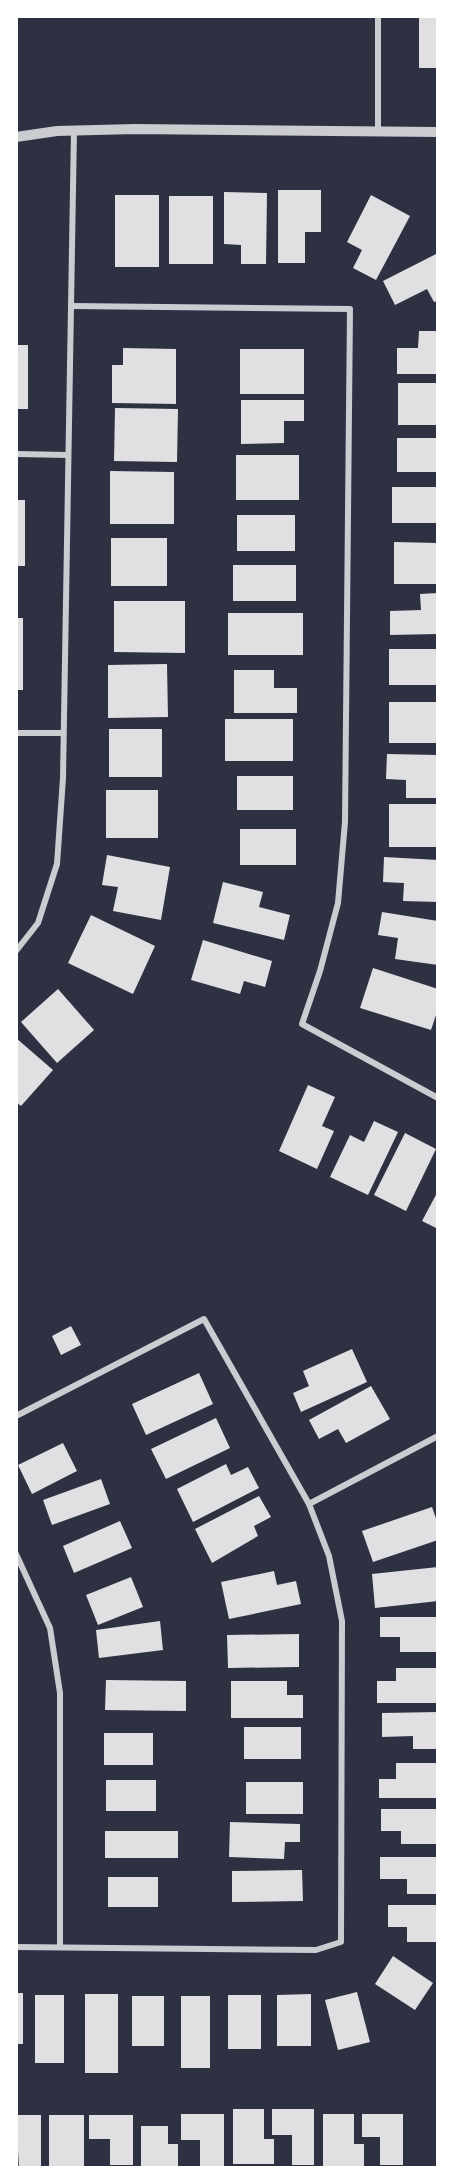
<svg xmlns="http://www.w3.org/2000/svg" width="454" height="2184" viewBox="0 0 454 2184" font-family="'DM Sans',sans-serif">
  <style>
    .building { fill: #e0e0e3 }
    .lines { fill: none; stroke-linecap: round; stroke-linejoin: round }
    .minor { stroke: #caccd0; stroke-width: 6 }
    .tertiary { stroke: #caccd0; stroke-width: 10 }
  </style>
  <rect width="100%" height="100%" fill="#2d3142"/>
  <g class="building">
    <rect x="419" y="16" width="19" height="52"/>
    <polygon points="278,190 321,190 321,232 305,232 305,263 278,263"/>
    <polygon points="224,192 267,193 266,264 241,264 241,245 224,244"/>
    <rect x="115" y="195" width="44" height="72"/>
    <polygon points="371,195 410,216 376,280 353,268 362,250 347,242"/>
    <rect x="169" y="196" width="44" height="68"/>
    <polygon points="438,253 438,301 434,302 427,289 395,305 383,281"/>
    <polygon points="419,331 438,331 438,374 397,374 397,348 418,348"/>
    <rect x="16" y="345" width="12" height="64"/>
    <polygon points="123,348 176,349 176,404 112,403 112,365 123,365"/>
    <rect x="240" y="349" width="64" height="45"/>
    <rect x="398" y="383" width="40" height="42"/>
    <polygon points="241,400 304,400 304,421 284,421 284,443 241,444"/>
    <polygon points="115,408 178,409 177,462 114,461"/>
    <rect x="397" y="438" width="41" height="34"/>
    <rect x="236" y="455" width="63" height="45"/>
    <polygon points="110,471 174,472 174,524 110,524"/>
    <rect x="392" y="487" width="46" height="36"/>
    <rect x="16" y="500" width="9" height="66"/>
    <rect x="237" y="515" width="58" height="36"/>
    <rect x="111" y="538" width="56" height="48"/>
    <polygon points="394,542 438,543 438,584 394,584"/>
    <rect x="233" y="565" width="63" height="36"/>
    <polygon points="438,593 438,634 390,635 390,611 421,610 420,594"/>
    <polygon points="114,601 185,601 185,653 114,652"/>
    <rect x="228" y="613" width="75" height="42"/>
    <rect x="16" y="618" width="7" height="72"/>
    <rect x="389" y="649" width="49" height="36"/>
    <polygon points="167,664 168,717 108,718 108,665"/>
    <polygon points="234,670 274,670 274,688 297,688 297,713 234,713"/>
    <rect x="389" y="702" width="49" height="41"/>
    <rect x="225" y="719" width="68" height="42"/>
    <rect x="109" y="729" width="53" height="48"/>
    <polygon points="387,754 438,755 438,798 406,798 406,780 386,779"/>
    <rect x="237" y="776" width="56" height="34"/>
    <rect x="106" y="790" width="52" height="48"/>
    <rect x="389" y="804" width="49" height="43"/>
    <rect x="240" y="829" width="56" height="36"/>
    <polygon points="107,855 170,867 161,920 113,911 118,887 102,885"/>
    <polygon points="384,857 438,860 438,902 403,901 404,883 383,882"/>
    <polygon points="223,882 263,892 259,907 290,915 284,940 213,923"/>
    <polygon points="382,912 438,921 438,965 395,959 398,938 378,935"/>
    <polygon points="91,915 155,946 133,994 68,963"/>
    <polygon points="203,940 272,961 265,987 244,981 240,994 191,980"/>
    <polygon points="373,968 438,989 438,1009 431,1030 360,1008"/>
    <polygon points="58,989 94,1030 57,1063 21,1022"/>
    <polygon points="16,1038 53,1070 21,1106 16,1102"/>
    <polygon points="308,1085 335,1097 322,1126 334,1131 317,1169 279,1151"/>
    <polygon points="374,1121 398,1132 368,1195 330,1177 350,1135 364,1142"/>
    <polygon points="405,1133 436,1149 406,1211 374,1195"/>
    <polygon points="438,1191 438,1229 422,1221"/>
    <polygon points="71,1326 81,1345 61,1355 52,1336"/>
    <polygon points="352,1349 367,1382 301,1412 293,1393 309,1386 303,1371"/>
    <polygon points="199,1373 213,1404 146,1435 132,1404"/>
    <polygon points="371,1386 390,1419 346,1443 338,1429 319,1439 309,1420"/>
    <polygon points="216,1418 230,1448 166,1479 151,1449"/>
    <polygon points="63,1443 77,1471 32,1494 18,1465"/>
    <polygon points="226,1464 231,1475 248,1467 259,1488 193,1522 177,1489"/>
    <polygon points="101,1479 110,1504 52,1525 43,1500"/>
    <polygon points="259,1496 271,1517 254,1526 258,1536 212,1563 195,1529"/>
    <polygon points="432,1507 438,1524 438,1540 373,1562 362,1531"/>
    <polygon points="120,1521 132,1548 74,1573 63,1546"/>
    <polygon points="438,1567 438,1601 375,1608 372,1574"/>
    <polygon points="274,1571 277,1585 296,1581 301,1604 229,1619 221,1582"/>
    <polygon points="131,1577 143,1607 98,1625 86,1595"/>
    <polygon points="380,1617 438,1617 438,1652 400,1652 400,1637 380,1637"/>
    <polygon points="160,1621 163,1650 99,1658 96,1630"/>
    <polygon points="299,1634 299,1667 228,1668 227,1635"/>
    <polygon points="396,1668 438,1668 438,1703 377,1703 377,1681 396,1681"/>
    <polygon points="106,1680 186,1681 186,1711 105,1710"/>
    <polygon points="231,1681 287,1681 287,1695 303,1695 303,1718 231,1718"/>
    <polygon points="438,1712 438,1749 413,1749 413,1736 382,1737 382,1713"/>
    <rect x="244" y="1727" width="57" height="32"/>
    <rect x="104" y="1733" width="49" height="32"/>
    <polygon points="396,1763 438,1763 438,1798 379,1798 379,1779 396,1779"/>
    <rect x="106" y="1780" width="50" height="31"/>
    <rect x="246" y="1782" width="57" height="32"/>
    <polygon points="381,1809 438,1809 438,1844 401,1844 401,1831 381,1831"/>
    <polygon points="230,1822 300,1824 300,1842 285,1842 284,1859 229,1857"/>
    <rect x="105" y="1831" width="73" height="27"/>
    <polygon points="380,1857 438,1857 438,1894 407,1894 407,1879 380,1879"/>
    <polygon points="302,1870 303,1901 232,1902 232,1871"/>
    <rect x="108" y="1877" width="50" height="30"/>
    <polygon points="388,1905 438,1905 438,1942 407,1942 407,1927 388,1927"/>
    <polygon points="393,1956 433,1983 415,2010 375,1984"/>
    <polygon points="357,1992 370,2042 338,2050 325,2000"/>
    <rect x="16" y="1993" width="7" height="51"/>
    <rect x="85" y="1994" width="33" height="79"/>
    <polygon points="311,1994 311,2046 277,2046 277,1995"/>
    <rect x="35" y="1995" width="29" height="68"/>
    <rect x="228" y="1995" width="33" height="54"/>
    <rect x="132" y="1996" width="32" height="50"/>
    <rect x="181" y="1996" width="29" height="72"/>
    <polygon points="233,2109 264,2109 264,2139 274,2139 274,2164 233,2164"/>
    <polygon points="272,2109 314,2109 314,2165 292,2165 292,2135 272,2135"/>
    <polygon points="181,2114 224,2114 224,2168 200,2168 200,2140 181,2140"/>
    <polygon points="323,2114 354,2114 354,2144 364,2144 364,2167 323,2167"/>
    <polygon points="362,2114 403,2114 403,2165 380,2165 380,2137 362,2137"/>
    <polygon points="16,2115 41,2115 41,2168 19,2168"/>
    <rect x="49" y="2115" width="35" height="53"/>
    <polygon points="89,2115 133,2115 133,2165 110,2165 110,2139 89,2139"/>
    <polygon points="141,2126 168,2126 168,2144 178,2144 178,2167 141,2167"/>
  </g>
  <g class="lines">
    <g class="minor">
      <polyline points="378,132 378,16"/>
      <polyline points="71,306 350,309 345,822 338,903 320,971 302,1024 438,1098"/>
      <polyline points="16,454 68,455"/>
      <polyline points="16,733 63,733"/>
      <polyline points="16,951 38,923 57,864 63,778 74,130"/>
      <polyline points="16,1416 204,1319 309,1504 329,1556 342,1621 341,1942 316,1950 16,1947"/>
      <polyline points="309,1504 438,1436"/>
      <polyline points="16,1554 50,1628 60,1693 60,1947"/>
    </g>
    <polyline class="tertiary" points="16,137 57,131 135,129 438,132"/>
  </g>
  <rect width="454" height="2184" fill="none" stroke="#ffffff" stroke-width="36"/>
</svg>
